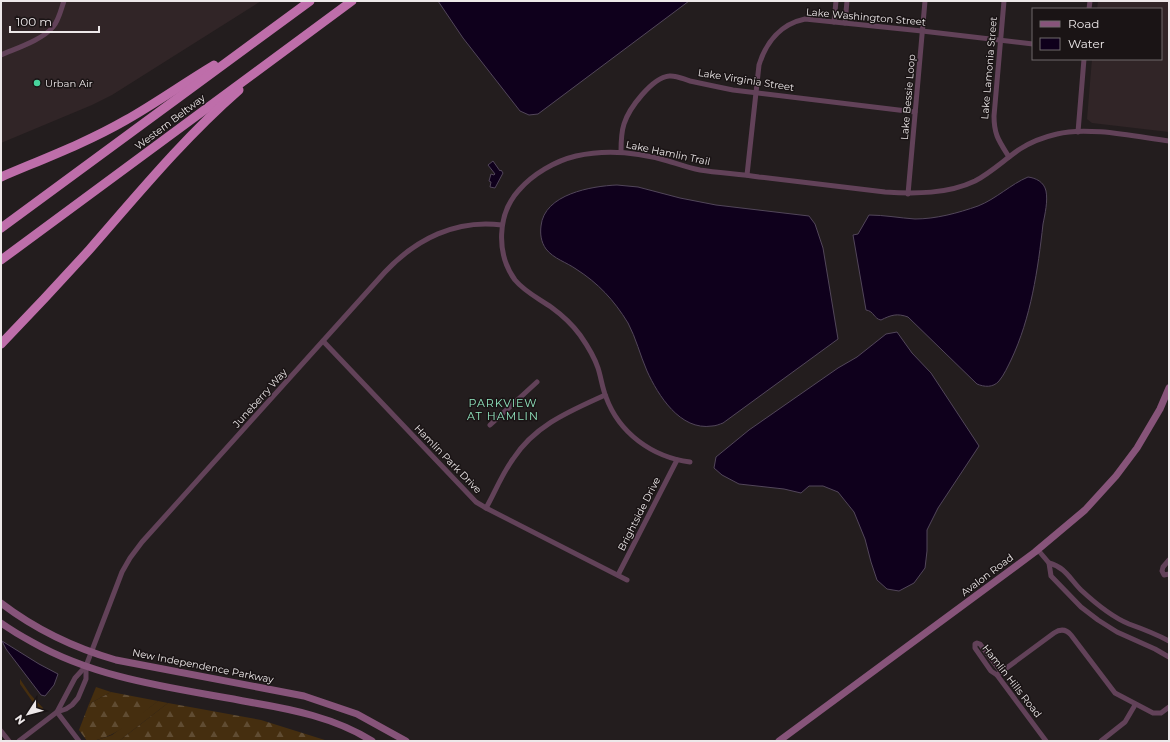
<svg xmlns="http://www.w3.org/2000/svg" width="1170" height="742" viewBox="0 0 1170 742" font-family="Montserrat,sans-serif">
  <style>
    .built { fill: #312527 }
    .green { fill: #452e0f }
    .forest { fill: url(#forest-firs) }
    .water { fill: #0f001c; stroke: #52465a }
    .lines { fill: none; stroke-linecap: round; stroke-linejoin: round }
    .street { stroke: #624259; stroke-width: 5 }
    .secondary { stroke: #87547a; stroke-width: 7 }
    .highway { stroke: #be6eaa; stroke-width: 9 }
    .poi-dot { fill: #48d49d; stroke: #1a1415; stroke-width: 1.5 }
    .labels { text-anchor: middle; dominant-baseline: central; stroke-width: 3; stroke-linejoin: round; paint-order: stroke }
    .street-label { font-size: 10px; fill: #ede8e9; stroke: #1a1415 }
    .poi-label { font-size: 10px; fill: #ede8e9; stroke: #1a1415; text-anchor: start }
    .neighbourhood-label { font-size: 11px; letter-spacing: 1px; fill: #92e7c0; stroke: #1a1415 }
  </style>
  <defs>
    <pattern id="forest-firs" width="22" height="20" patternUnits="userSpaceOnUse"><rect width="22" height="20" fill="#452e0f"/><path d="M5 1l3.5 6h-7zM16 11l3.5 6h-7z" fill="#604c32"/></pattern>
  </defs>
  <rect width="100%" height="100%" fill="#231d1e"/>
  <g class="built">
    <polygon points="1,1 261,1 112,95 92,105 1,143"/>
    <polygon points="1098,1 1169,1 1169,132 1092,123 1087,119 1092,59 1161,59 1161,9 1097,9"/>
  </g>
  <g class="green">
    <polygon points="20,679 30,694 43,708 42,711 39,707 37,708 20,684"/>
    <polygon points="96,687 111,692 89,704"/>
    <polygon points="158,701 168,703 119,741 94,741 112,735"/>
  </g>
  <g class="forest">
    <path d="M111 692 158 701C138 716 113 741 87 741L79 730 89 704Z"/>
    <polygon points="168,703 261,720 328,741 119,741"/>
  </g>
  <g class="water">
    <polygon points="438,1 689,1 538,114 529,115 520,111 463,38"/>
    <polygon points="493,161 500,171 501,170 503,173 495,188 490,187 491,182 489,181 491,174 494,175 495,174 488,165"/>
    <path d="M1028 177C1036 178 1044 182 1046 191 1048 201 1045 214 1043 224 1038 269 1031 318 1011 360 1008 366 1004 375 999 381 993 388 984 387 977 384L908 317C897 313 891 315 881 320 874 319 874 311 866 310L853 235 858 234 869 215C884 215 900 218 915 219 936 219 958 213 978 206 996 199 1011 184 1028 177Z"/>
    <path d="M617 185 638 187 680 198 716 205 809 216 815 224 823 248 838 339 723 423C720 424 716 426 712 426 680 431 658 395 647 371 640 355 636 338 628 323 614 300 598 283 576 269 566 262 554 259 546 249 541 242 540 234 541 226 544 194 592 186 617 185Z"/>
    <polygon points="897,332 912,353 931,373 979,446 938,508 927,530 927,551 925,568 914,583 899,591 887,589 877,580 871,562 865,539 854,512 838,492 823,486 809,486 801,493 784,489 739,484 722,475 714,468 716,457 749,430 838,368 857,357 886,334"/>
    <polygon points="2,641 39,664 58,674 54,685 45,696 41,695 6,649"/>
  </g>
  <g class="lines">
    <g class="street">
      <path d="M1004 1 994 116C994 135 999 141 1009 157"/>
      <polyline points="1089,9 1090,1"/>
      <polyline points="834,22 836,1"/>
      <polyline points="845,23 847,1"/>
      <path d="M1 55C17 48 42 40 53 27 59 20 61 9 64 1"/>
      <polyline points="1078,132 1084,59"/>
      <path d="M621 152C621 142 621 133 624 124 629 108 652 78 669 76 676 75 683 79 690 81 704 84 718 87 733 90L915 112"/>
      <path d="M747 175 759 65C766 42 781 24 805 19L922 31 1033 44"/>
      <polyline points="908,194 925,1"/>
      <polyline points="323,341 476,502 486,508 627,580"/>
      <polyline points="490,425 537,382"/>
      <path d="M690 462C652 457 619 433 606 397 602 387 601 377 598 368 594 356 587 345 580 335 572 324 562 315 551 307 538 298 525 292 515 280 496 254 497 214 519 190 533 174 555 161 576 156 607 149 637 152 668 161 678 164 689 168 700 170 719 173 739 174 759 177 801 182 843 187 885 192 915 194 948 194 975 181 992 172 1005 159 1020 149 1031 142 1044 137 1057 134 1087 126 1138 137 1169 141"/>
      <path d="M486 508C495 492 502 474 513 459 535 425 570 411 605 395"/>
      <polyline points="1038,550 1049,563 1051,576 1081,607 1098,620 1117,632 1155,649 1169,657"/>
      <polyline points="1169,560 1163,567 1162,571 1164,575 1169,574"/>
      <path d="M1049 563C1065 567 1070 579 1081 590 1095 603 1112 617 1129 624 1143 629 1156 634 1169 641"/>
      <polyline points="618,575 677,460"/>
      <polyline points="1001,672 980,644 977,643 975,644 975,648 991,671 997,675 1046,741"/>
      <path d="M997 675 1054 633C1060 629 1066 629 1071 635L1115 693 1153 713H1161L1169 707"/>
      <path d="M57 712 75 678 86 666 122 572 130 558 142 542 385 272C416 239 456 219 502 225"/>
      <polyline points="57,712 79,741"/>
      <polyline points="1,731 9,741"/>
      <polyline points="19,741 57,712 66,709 72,705 78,698 86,679 86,666"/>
      <polyline points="1101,741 1125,722 1135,705"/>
    </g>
    <g class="secondary">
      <path d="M1 603C35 629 75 648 116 660L304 696 357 714 406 741"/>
      <path d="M1 623C11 630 21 636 32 642 99 680 175 688 249 702 291 709 336 718 372 741"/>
      <polyline points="779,741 1035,552 1085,510 1116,476 1137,448 1160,409 1169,388"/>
    </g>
    <g class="highway">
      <path d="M1 177C43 159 86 143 126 120 156 103 184 83 214 65"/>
      <polyline points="1,228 310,1"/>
      <polyline points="1,260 352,1"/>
      <path d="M1 344C31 313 61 281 90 249 138 194 184 138 239 90"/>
    </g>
  </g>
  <circle class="poi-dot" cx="37" cy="83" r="4"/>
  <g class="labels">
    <g class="street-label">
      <text transform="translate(866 17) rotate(5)">Lake Washington Street</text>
      <text transform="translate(989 68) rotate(-85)">Lake Lamonia Street</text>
      <text transform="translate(746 80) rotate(9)">Lake Virginia Street</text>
      <text transform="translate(908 97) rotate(-85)">Lake Bessie Loop</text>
      <text transform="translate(170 122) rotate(-37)">Western Beltway</text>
      <text transform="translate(668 153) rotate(12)">Lake Hamlin Trail</text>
      <text transform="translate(260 398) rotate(-48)">Juneberry Way</text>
      <text transform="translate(448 459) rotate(46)">Hamlin Park Drive</text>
      <text transform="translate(639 514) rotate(-63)">Brightside Drive</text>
      <text transform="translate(987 575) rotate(-37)">Avalon Road</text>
      <text transform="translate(203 666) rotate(11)">New Independence Parkway</text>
      <text transform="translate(1012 681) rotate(52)">Hamlin Hills Road</text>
    </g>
    <g class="poi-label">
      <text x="45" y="83">Urban Air</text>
    </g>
    <g class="neighbourhood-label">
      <text x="503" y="403">PARKVIEW<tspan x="503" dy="13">AT HAMLIN</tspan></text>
    </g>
  </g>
  <rect width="1170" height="742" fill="none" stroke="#ede8e9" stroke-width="4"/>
  <rect x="1032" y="8" width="130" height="52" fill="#1a1415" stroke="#6e696a"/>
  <rect x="1040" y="21" width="20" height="6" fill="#87547a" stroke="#6e696a"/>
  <text x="1068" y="28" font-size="12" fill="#ede8e9">Road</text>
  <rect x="1040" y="38" width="20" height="12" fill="#0f001c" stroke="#6e696a"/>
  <text x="1068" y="48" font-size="12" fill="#ede8e9">Water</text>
  <g transform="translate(28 714) rotate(234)" stroke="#1a1415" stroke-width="3" paint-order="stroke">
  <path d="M0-3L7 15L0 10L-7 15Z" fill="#ede8e9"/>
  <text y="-6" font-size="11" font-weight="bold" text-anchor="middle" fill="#ede8e9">N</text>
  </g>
  <path d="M10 26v6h89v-6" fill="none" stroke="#ede8e9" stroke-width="2"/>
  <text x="16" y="26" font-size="12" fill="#ede8e9" stroke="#1a1415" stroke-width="3" paint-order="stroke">100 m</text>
</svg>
